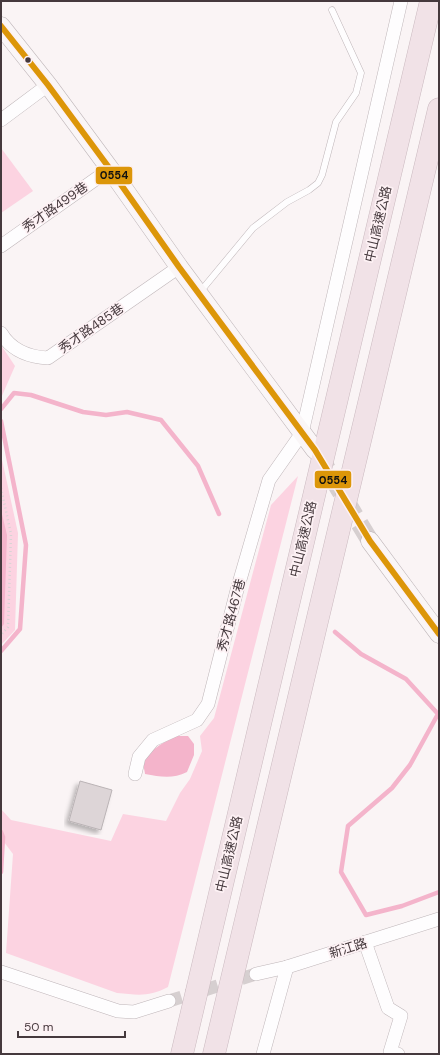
<svg xmlns="http://www.w3.org/2000/svg" width="440" height="1055" viewBox="0 0 440 1055" font-family="'DM Sans','Noto Sans TC',sans-serif">
  <style>
    .green { fill: #fcd3e1 }
    .water { fill: #f4b4cb }
    .lines { fill: none; stroke-linecap: round; stroke-linejoin: round }
    .stream { stroke: #f4b4cb; stroke-width: 4.5 }
    .building { fill: #ddd5d7; stroke: #bab3b5; filter: url(#shadow) }
    .minor-tunnel { stroke: #d6cfd0; stroke-width: 13; stroke-dasharray: 13 6; stroke-linecap: butt }
    .secondary-tunnel { stroke: #d6cfd0; stroke-width: 18; stroke-dasharray: 18 9; stroke-linecap: butt }
    .service-casing { stroke: #bfb6b9; stroke-width: 7 }
    .minor-casing { stroke: #bfb6b9; stroke-width: 14 }
    .secondary-casing { stroke: #bfb6b9; stroke-width: 19 }
    .motorway-casing { stroke: #cab9bf; stroke-width: 23 }
    .path { stroke: #d7d4d4; stroke-width: 2.5; stroke-dasharray: 1 3; stroke-linecap: butt }
    .service { stroke: #fefdfe; stroke-width: 6 }
    .minor { stroke: #fefdfe; stroke-width: 13 }
    .secondary { stroke: #faf6f7; stroke-width: 18 }
    .motorway { stroke: #f1e2e7; stroke-width: 22 }
    .bus-1-casing { stroke: #fdf1f4; stroke-width: 9 }
    .bus-1 { stroke: #dc9609; stroke-width: 6 }
    .bus-dot { fill: #45393d; stroke: #fdf1f4; stroke-width: 1.5 }
    .labels { text-anchor: middle; dominant-baseline: central; stroke-width: 3.5; stroke-linejoin: round; paint-order: stroke }
    .street-label { font-size: 13px; fill: #45393d; stroke: #fdf1f4 }
    .line-badge { stroke: #fdf1f4; stroke-width: 1.5 }
    .pale-badge-label { font-size: 11px; text-anchor: middle; font-weight: bold; fill: #111 }
  </style>
  <defs>
    <filter id="shadow"><feDropShadow dx="-3.5" dy="3.5" stdDeviation="2" flood-color="#0004"/></filter>
  </defs>
  <rect width="100%" height="100%" fill="#faf4f5"/>
  <g class="green">
    <polygon points="1,148 33,191 1,213"/>
    <polygon points="1,345 15,366 1,398"/>
    <polygon points="1,455 18,533 15,630 1,645"/>
    <path d="M298 476 168 987C149 997 138 995 117 993L6 953 13 854 1 838V809L11 820 111 841 123 814 166 821 180 793 190 779 202 751 200 736 214 718 271 505Z"/>
  </g>
  <g class="water">
    <polygon points="1,510 7,535 4,624 1,628"/>
    <path d="M175 736H188L194 744V755L187 772C173 779 161 777 145 774 145 771 143 767 144 764 147 750 164 743 175 736Z"/>
  </g>
  <g class="lines">
    <g class="stream">
      <polyline points="1,409 14,393 31,395 83,412 106,415 127,412 161,420 198,466 219,514"/>
      <polyline points="1,421 26,545 20,629 1,651"/>
      <polyline points="335,632 361,654 406,679 438,714 410,765 392,788 348,826 341,872 366,915 402,906 439,892"/>
      <polyline points="1,832 3,837 1,872"/>
    </g>
  </g>
  <polygon class="building" points="80,781 112,790 101,830 69,821"/>
  <g class="lines">
    <polyline class="minor-tunnel" points="169,1001 256,974"/>
    <polyline class="secondary-tunnel" points="318,454 370,541"/>
    <defs>
      <polyline id="service" points="200,292 253,228 287,202 309,190 318,183 322,175 336,122 356,93 361,73 332,10"/>
      <g id="minor">
        <polyline points="1,120 48,85"/>
        <polyline points="1,246 110,169"/>
        <path d="M1 333C11 350 29 357 48 358L179 267"/>
        <polyline points="135,774 139,757 153,740 197,720 208,704 237,590 269,480 302,433 401,1"/>
        <polyline points="365,942 388,1008 401,1016 390,1052 398,1054"/>
        <polyline points="1,972 118,1011 134,1012 169,1001"/>
        <polyline points="256,974 287,967 439,919"/>
        <polyline points="263,1054 287,967"/>
      </g>
      <g id="secondary">
        <polyline points="1,26 48,85 110,169 179,267 315,450"/>
        <polyline points="370,541 439,634"/>
      </g>
      <g id="motorway">
        <polyline points="182,1054 431,1"/>
        <polyline points="214,1054 439,109"/>
      </g>
    </defs>
    <use href="#service" class="service-casing"/>
    <use href="#minor" class="minor-casing"/>
    <use href="#secondary" class="secondary-casing"/>
    <use href="#motorway" class="motorway-casing"/>
    <polyline class="path" points="1,488 11,534 8,627 1,635"/>
    <use href="#service" class="service"/>
    <use href="#minor" class="minor"/>
    <use href="#secondary" class="secondary"/>
    <use href="#motorway" class="motorway"/>
    <defs>
      <polyline id="bus-1" points="1,26 48,85 110,169 179,267 315,450 370,541 439,634"/>
    </defs>
    <use href="#bus-1" class="bus-1-casing"/>
    <use href="#bus-1" class="bus-1"/>
  </g>
  <circle class="bus-dot" cx="28" cy="60" r="3.5"/>
  <g class="labels">
    <g class="street-label">
      <text transform="translate(55 207) rotate(-35)">秀才路499巷</text>
      <text transform="translate(378 224) rotate(-77)">中山高速公路</text>
      <text transform="translate(91 328) rotate(-35)">秀才路485巷</text>
      <text transform="translate(303 539) rotate(-77)">中山高速公路</text>
      <text transform="translate(231 615) rotate(-75)">秀才路467巷</text>
      <text transform="translate(229 854) rotate(-77)">中山高速公路</text>
      <text transform="translate(348 948) rotate(-17)">新江路</text>
    </g>
  </g>
  <g class="line-badge">
    <rect x="95" y="166" width="38" height="19" rx="4" fill="#dc9609"/>
    <rect x="314" y="470" width="38" height="19" rx="4" fill="#dc9609"/>
  </g>
  <g class="pale-badge-label">
    <text x="114" y="179">0554</text>
    <text x="333" y="484">0554</text>
  </g>
  <rect width="440" height="1055" fill="none" stroke="#45393d" stroke-width="4"/>
  <path d="M18 1031v6h107v-6" fill="none" stroke="#45393d" stroke-width="2"/>
  <text x="24" y="1031" font-size="12" fill="#45393d" stroke="#fdf1f4" stroke-width="3" paint-order="stroke">50 m</text>
</svg>
